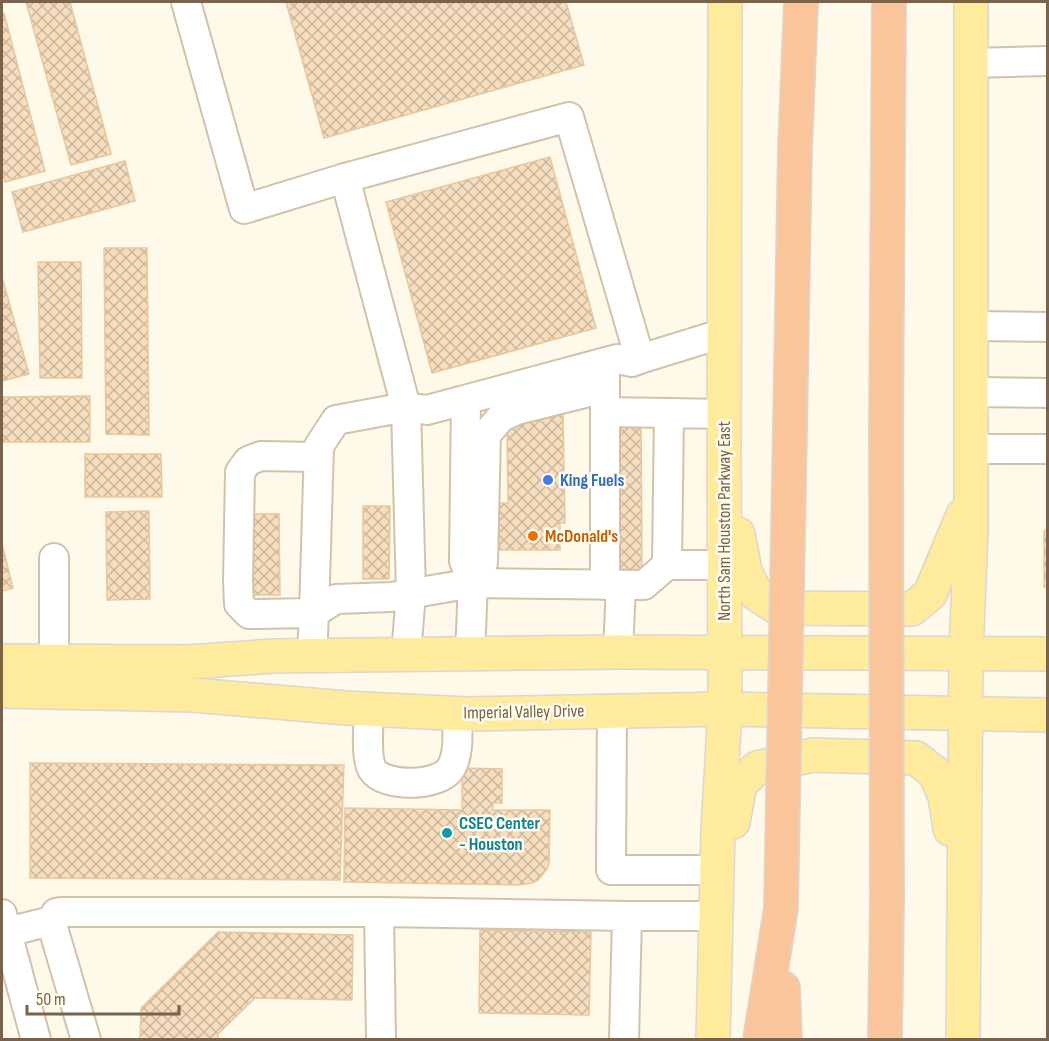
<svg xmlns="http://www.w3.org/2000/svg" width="1049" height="1041" viewBox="0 0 1049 1041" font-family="'Sofia Sans Condensed',sans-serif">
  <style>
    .building { fill: url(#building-cross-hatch); stroke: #e9c79e; stroke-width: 1.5 }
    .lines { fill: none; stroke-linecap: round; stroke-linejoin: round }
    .minor-casing { stroke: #d1c2ad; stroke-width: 32 }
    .major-casing { stroke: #dcd6d0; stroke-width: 36 }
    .highway-casing { stroke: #dcd6d0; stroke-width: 36 }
    .minor { stroke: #fff; stroke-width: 28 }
    .major { stroke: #ffeb9e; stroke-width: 33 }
    .highway { stroke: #fbc59c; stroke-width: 33 }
    .highway-bridge-casing { stroke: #dcd6d0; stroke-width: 36; stroke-linecap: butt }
    .highway-bridge { stroke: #fbc59c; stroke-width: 33 }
    .shop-dot { fill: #3f7fe0; stroke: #fffcf0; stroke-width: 2 }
    .food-dot { fill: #e8710a; stroke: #fffcf0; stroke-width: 2 }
    .culture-dot { fill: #0f9aa8; stroke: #fffcf0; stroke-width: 2 }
    .labels { text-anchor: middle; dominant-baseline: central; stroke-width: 5; stroke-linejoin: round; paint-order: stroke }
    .shop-label { font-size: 18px; font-weight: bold; fill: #366cbe; stroke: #fffcf0; text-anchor: start }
    .street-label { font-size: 18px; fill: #7a634a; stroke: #fffcf0 }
    .food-label { font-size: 18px; font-weight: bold; fill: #c56008; stroke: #fffcf0; text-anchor: start }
    .culture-label { font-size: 18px; font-weight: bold; fill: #0d838f; stroke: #fffcf0; text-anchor: start }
  </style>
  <defs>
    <pattern id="building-cross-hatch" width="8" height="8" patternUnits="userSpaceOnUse" patternTransform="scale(1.5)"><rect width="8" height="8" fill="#f5ddbe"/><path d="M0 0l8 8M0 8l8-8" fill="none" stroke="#cbb79c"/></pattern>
  </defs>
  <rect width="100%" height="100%" fill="#fef9e8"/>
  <g class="building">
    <polygon points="26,2 70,2 111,154 71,165"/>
    <polygon points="286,2 566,2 584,65 324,138"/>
    <polygon points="2,13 4,13 45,171 5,182 2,170"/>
    <polygon points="550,157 596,328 432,373 386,202"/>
    <polygon points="125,161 135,201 23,232 12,192"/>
    <polygon points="104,248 147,248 149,435 106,434"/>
    <polygon points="38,262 81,262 82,378 40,378"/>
    <polygon points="2,277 29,374 2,381"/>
    <polygon points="90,396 90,442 2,442 2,397"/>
    <polygon points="548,414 563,414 565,523 560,523 560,550 495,550 495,503 508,503 507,425"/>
    <polygon points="617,421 641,421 642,570 617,570"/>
    <polygon points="85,454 161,454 162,497 85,497"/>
    <polygon points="363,506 390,506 389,579 363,579"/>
    <polygon points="149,511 150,599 107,600 106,512"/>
    <polygon points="245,514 279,514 280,595 246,595"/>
    <polygon points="1048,528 1048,587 1044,587 1044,531"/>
    <polygon points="2,544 13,588 2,591"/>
    <polygon points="30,763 344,765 340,880 30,878"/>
    <polygon points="462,768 502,769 502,803 493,803 493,810 550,810 549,863 547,869 538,880 532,883 519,885 344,882 345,808 462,810"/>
    <polygon points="480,930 591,932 589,1015 479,1013"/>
    <polygon points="218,932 353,935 352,1000 255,998 218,1034 218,1040 140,1040 141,1008"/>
  </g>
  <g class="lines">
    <defs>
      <g id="minor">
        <polyline points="186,2 244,209 345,178"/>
        <polyline points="972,63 1048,61"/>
        <polyline points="970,326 1048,327"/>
        <polyline points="640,359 569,117 345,178 406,407 427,410 617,359 632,362 640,359 724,333"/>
        <polyline points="605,371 605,585"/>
        <polyline points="970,392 1048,393"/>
        <polyline points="466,400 464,561 473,583 470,654"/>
        <polyline points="605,412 669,413"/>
        <polyline points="724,414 669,413 667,565 724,565"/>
        <polyline points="971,449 1048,449"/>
        <polyline points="318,457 261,456 248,461 240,472 238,581 239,604 249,614 314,613 319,446 336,420 406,407 411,593 406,655"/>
        <polyline points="473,583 483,563 486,435 501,417 517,410 605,388"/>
        <polyline points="618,652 621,585"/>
        <polyline points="312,656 314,613 336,599 391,597 473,583 644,585 667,565"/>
        <polyline points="54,660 54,558"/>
        <path d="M369 709C369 724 365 755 372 769 383 788 440 787 451 768 460 752 457 731 457 713"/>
        <polyline points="612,711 611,870 718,870"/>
        <polyline points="379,912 381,1040"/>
        <polyline points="2,914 36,1040"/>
        <polyline points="627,916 716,916"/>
        <polyline points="51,921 86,1040"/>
        <polyline points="7,932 51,921 56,913 61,912 379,912 627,916 624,1040"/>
      </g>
      <g id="major">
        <polyline points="738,534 745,571 756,594 778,608 912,609 930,594 963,515"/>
        <polyline points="2,661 189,662 273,656 618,652 1048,654"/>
        <polyline points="2,691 193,695 346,708 466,714 725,709 1048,715"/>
        <polyline points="733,822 740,784 757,768 813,755 916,758 935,773 945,796 950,829"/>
        <polyline points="713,1040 718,830 725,709 724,452 725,2"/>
        <polyline points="963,1040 966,653 971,532 971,2"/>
      </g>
      <g id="highway">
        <polyline points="790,427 795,149 801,2"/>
        <polyline points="886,433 889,2"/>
        <polyline points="783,988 785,1040"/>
        <polyline points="760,1040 781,908"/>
        <polyline points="885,1040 887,900"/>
      </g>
    </defs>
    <use href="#minor" class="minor-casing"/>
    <use href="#major" class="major-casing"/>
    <use href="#highway" class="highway-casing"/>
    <use href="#minor" class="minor"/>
    <use href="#major" class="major"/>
    <use href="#highway" class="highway"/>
    <defs>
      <g id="highway-bridge">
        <polyline points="886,433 887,900"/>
        <polyline points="781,908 790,427"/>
      </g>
    </defs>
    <use href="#highway-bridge" class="highway-bridge-casing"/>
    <use href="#highway-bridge" class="highway-bridge"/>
  </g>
  <circle class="shop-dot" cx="548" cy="480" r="6"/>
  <circle class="food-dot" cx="533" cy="536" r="6"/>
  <circle class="culture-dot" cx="447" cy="833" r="6"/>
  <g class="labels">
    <g class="shop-label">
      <text x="560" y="480">King Fuels</text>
    </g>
    <g class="street-label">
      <text transform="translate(724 521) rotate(-90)">North Sam Houston Parkway East</text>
      <text transform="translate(524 712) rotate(-1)">Imperial Valley Drive</text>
    </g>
    <g class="food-label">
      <text x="545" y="536">McDonald's</text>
    </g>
    <g class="culture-label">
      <text x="459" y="823">CSEC Center<tspan x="459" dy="21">- Houston</tspan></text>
    </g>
  </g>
  <rect width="1049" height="1041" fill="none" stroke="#7a634a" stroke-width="6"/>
  <path d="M27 1005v9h152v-9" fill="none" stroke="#7a634a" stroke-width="3"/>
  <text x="36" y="1005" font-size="18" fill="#7a634a" stroke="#fffcf0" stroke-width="4.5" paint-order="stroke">50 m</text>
</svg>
